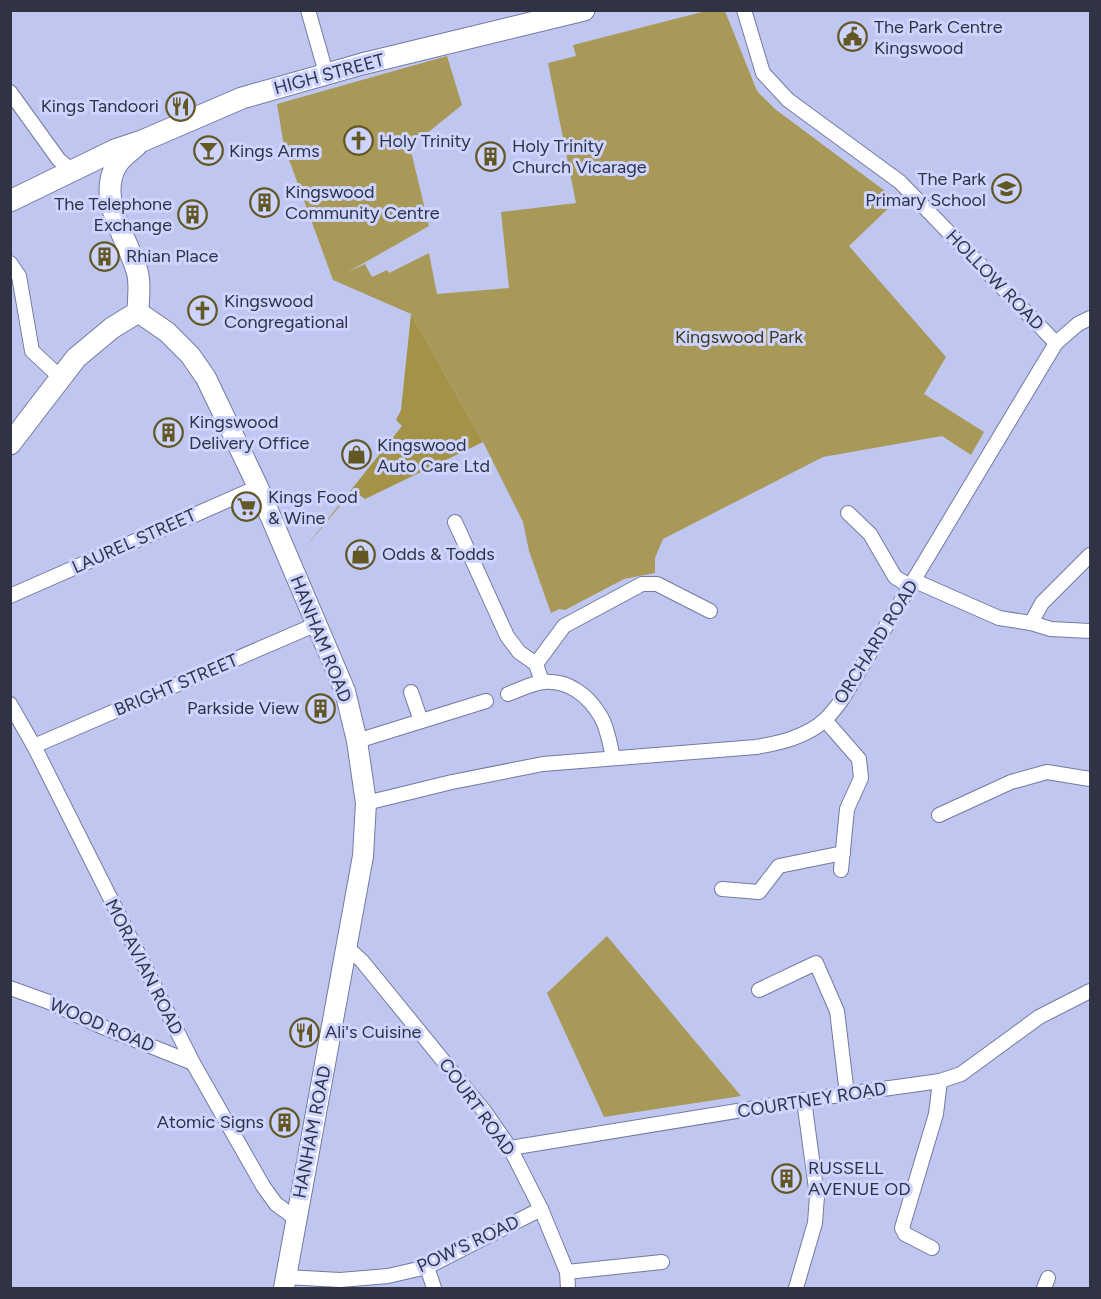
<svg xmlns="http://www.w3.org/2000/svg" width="1101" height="1299" viewBox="0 0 1101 1299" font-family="Figtree,sans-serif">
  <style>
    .green { fill: #a99958 }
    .forest { fill: #a49246 }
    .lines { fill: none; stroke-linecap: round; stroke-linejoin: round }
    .minor-casing { stroke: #737aa0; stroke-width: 16 }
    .secondary-casing { stroke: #737aa0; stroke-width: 22 }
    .primary-casing { stroke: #737aa0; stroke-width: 23 }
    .minor { stroke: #fff; stroke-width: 14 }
    .secondary { stroke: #fff; stroke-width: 20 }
    .primary { stroke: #fff; stroke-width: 21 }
    .labels { text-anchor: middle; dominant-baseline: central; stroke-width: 6; stroke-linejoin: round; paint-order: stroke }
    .poi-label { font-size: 18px; fill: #2f3343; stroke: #ccd4ff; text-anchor: start }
    .street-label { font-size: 18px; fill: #2f3343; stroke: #ccd4ff }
    .park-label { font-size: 18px; fill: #433a19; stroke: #ccd4ff }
  </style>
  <rect width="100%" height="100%" fill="#bfc7f1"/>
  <g class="green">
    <polygon points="706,11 725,11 757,91 775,109 897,200 849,246 946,357 924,394 984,432 971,455 942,436 823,457 663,539 655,558 655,573 624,579 565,610 559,609 551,613 529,551 523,522 483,442 411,314 333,280 284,146 277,104 447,56 462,105 410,147 429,226 348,272 365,264 372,277 387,270 389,273 429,253 437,294 509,288 501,212 576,203 548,63 576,56 573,45"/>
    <polygon points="607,936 741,1096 604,1117 547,993"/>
  </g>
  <polygon class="forest" points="411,314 483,442 365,499 353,490 304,549 402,426 396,420 401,410"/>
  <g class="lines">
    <defs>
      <g id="minor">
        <polyline points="308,10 326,73"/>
        <polyline points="744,10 763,73 788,100 900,182 1056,343"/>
        <polyline points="10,92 59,160 73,171"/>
        <polyline points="10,263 19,276 32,351 60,377"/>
        <polyline points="848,513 870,534 895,577 911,587"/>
        <polyline points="455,522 507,636 519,652 536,664"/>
        <polyline points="915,581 999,618 1031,623 1051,629 1090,631"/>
        <polyline points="10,596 258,487"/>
        <polyline points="1031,623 1042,603 1090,555"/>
        <polyline points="542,682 536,664 564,626 642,584 657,584 710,611"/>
        <polyline points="411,692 421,721"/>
        <path d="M508 694C519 690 532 683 544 682 569 680 589 696 601 717 608 729 610 745 613 758"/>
        <polyline points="10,704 34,746 193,1063 263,1186 276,1204 295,1218"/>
        <polyline points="825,720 859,759 861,778 847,809 841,870"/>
        <polyline points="357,741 486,701"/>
        <polyline points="34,746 317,624"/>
        <path d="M366 803 452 782 543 764 756 747C780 743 806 737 825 720 832 713 838 705 843 698L1056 343 1078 324 1090 318"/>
        <polyline points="939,815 1011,782 1047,772 1090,779"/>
        <polyline points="722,889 759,892 779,866 843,853"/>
        <polyline points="347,947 362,961 485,1112 510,1148 541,1209 567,1272 568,1288"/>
        <polyline points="10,988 49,1002 98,1025 193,1063"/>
        <polyline points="759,990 816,963 837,1011 847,1094"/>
        <polyline points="510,1148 804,1100 940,1081 961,1074 1039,1017 1090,991"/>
        <polyline points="932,1248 905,1234 902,1228 936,1114 940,1081"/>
        <polyline points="427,1267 434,1288"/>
        <polyline points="567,1272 662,1262"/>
        <polyline points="286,1277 340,1280 388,1276 427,1267 541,1209"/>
        <polyline points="796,1288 815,1223 817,1196 804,1100"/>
        <polyline points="1044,1288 1048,1278"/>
      </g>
      <polyline id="secondary" points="138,312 167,332 190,355 206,378 258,487 345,691 357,741 366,803 363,856 284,1288"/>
      <g id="primary">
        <polyline points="10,201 115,150 142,141 242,98 362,64 584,10"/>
        <path d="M10 444 76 358 112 328 138 312C138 299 141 284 137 271 128 239 97 200 116 166 120 158 129 152 136 146"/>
      </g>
    </defs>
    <use href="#minor" class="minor-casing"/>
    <use href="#secondary" class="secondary-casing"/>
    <use href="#primary" class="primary-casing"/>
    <use href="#minor" class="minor"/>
    <use href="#secondary" class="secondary"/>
    <use href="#primary" class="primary"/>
  </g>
  <defs>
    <symbol id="civic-ring" viewBox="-11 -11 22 22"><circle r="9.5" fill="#ccd4ff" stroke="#635723" stroke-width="1.5"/><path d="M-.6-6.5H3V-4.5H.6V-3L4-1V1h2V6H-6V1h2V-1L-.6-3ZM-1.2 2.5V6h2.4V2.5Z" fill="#635723"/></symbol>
    <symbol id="restaurant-ring" viewBox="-11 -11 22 22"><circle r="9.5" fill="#ccd4ff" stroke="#635723" stroke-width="1.5"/><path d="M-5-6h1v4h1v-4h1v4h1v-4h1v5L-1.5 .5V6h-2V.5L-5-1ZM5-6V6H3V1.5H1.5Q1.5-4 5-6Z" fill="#635723"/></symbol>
    <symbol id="church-ring" viewBox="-11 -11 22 22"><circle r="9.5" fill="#ccd4ff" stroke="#635723" stroke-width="1.5"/><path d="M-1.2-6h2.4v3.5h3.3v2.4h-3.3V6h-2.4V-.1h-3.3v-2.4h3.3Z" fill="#635723"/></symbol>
    <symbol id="bar-ring" viewBox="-11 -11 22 22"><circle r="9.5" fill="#ccd4ff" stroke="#635723" stroke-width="1.5"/><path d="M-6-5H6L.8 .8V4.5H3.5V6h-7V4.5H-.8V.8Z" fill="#635723"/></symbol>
    <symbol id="building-ring" viewBox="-11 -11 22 22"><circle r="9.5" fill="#ccd4ff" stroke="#635723" stroke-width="1.5"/><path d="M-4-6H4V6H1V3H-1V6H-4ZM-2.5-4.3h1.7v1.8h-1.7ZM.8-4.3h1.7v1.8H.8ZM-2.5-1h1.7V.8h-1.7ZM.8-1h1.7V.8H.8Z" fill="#635723"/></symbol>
    <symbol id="school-ring" viewBox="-11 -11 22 22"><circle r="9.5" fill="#ccd4ff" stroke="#635723" stroke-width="1.5"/><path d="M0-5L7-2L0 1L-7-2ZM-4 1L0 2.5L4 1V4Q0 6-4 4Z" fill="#635723"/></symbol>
    <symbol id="shop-ring" viewBox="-11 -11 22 22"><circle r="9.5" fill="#ccd4ff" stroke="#635723" stroke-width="1.5"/><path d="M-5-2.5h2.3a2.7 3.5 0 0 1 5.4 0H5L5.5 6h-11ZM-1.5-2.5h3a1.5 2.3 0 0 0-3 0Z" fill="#635723"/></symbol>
    <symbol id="supermarket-ring" viewBox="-11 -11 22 22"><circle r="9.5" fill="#ccd4ff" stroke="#635723" stroke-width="1.5"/><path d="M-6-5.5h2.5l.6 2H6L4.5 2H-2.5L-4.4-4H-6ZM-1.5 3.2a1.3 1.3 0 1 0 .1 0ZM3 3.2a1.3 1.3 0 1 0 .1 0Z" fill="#635723"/></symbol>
  </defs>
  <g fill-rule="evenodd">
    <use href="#civic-ring" x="836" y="20" width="33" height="33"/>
    <use href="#restaurant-ring" x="164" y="90" width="33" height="33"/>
    <use href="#church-ring" x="342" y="124" width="33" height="33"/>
    <use href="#bar-ring" x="192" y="134" width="33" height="33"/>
    <use href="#building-ring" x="474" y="140" width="33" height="33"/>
    <use href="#school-ring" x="990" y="172" width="33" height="33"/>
    <use href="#building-ring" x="248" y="186" width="33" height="33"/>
    <use href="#building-ring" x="176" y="198" width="33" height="33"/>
    <use href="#building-ring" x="88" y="240" width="33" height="33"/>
    <use href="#church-ring" x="186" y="294" width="33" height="33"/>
    <use href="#building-ring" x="152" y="416" width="33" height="33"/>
    <use href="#shop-ring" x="340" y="438" width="33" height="33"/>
    <use href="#supermarket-ring" x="230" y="490" width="33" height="33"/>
    <use href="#shop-ring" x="344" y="538" width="33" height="33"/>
    <use href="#building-ring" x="304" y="692" width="33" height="33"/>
    <use href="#restaurant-ring" x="288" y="1016" width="33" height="33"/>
    <use href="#building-ring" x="268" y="1106" width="33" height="33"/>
    <use href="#building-ring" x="770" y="1162" width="33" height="33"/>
  </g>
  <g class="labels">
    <g class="poi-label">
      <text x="874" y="27">The Park Centre<tspan x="874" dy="21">Kingswood</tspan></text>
      <text x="159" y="106" text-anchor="end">Kings Tandoori</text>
      <text x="379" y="141">Holy Trinity</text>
      <text x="512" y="146">Holy Trinity<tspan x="512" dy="21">Church Vicarage</tspan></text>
      <text x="229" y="151">Kings Arms</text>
      <text x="986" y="179" text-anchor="end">The Park<tspan x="986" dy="21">Primary School</tspan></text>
      <text x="285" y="192">Kingswood<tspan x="285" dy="21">Community Centre</tspan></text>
      <text x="172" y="204" text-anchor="end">The Telephone<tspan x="172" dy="21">Exchange</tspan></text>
      <text x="126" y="256">Rhian Place</text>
      <text x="224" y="301">Kingswood<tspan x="224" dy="21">Congregational</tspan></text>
      <text x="189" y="422">Kingswood<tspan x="189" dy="21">Delivery Office</tspan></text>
      <text x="377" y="445">Kingswood<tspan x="377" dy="21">Auto Care Ltd</tspan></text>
      <text x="268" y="497">Kings Food<tspan x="268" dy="21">&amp; Wine</tspan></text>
      <text x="382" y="554">Odds &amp; Todds</text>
      <text x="299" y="708" text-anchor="end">Parkside View</text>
      <text x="325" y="1032">Ali's Cuisine</text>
      <text x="264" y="1122" text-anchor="end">Atomic Signs</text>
      <text x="808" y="1168">RUSSELL<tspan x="808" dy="21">AVENUE OD</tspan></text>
    </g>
    <g class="street-label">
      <text transform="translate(329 74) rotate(-15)">HIGH STREET</text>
      <text transform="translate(995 280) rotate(46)">HOLLOW ROAD</text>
      <text transform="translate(134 541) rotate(-24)">LAUREL STREET</text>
      <text transform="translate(321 639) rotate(68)">HANHAM ROAD</text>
      <text transform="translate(876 642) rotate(-58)">ORCHARD ROAD</text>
      <text transform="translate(176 685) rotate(-23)">BRIGHT STREET</text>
      <text transform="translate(144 967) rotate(63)">MORAVIAN ROAD</text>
      <text transform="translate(102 1025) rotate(23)">WOOD ROAD</text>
      <text transform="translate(812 1100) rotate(-9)">COURTNEY ROAD</text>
      <text transform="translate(477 1107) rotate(54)">COURT ROAD</text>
      <text transform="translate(312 1132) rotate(-79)">HANHAM ROAD</text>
      <text transform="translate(468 1244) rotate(-25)">POW'S ROAD</text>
    </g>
    <g class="park-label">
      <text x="739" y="337">Kingswood Park</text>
    </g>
  </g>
  <rect width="1101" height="1299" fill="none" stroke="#2f3343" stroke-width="24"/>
</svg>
